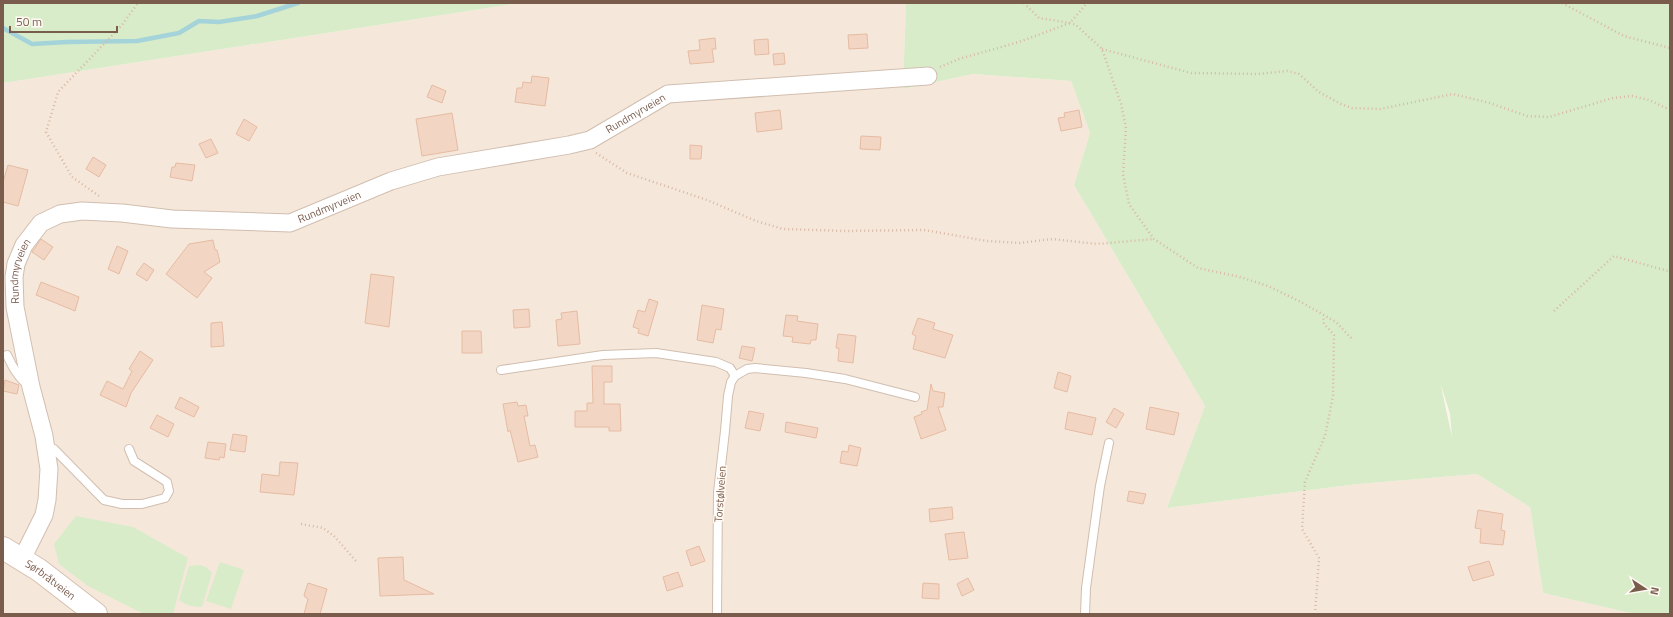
<svg xmlns="http://www.w3.org/2000/svg" width="1673" height="617" viewBox="0 0 1673 617" font-family="'Titillium Web',sans-serif">
  <style>
    .residential { fill: #f5e8da }
    .green { fill: #d8ecc9; fill-rule: evenodd }
    .lines { fill: none; stroke-linecap: round; stroke-linejoin: round }
    .stream { stroke: #a5d3da; stroke-width: 4.5 }
    .building { fill: #f3d5c3; stroke: #e6bba3 }
    .lane-casing { stroke: #d1beb0; stroke-width: 10 }
    .street-casing { stroke: #d1beb0; stroke-width: 19 }
    .secondary-casing { stroke: #d6c0b0; stroke-width: 24 }
    .path { stroke: #d9b8a5; stroke-width: 2.5; stroke-dasharray: 1 3; stroke-linecap: butt }
    .lane { stroke: #fff; stroke-width: 8 }
    .street { stroke: #fff; stroke-width: 17 }
    .secondary { stroke: #fff; stroke-width: 22 }
    .labels { text-anchor: middle; dominant-baseline: central; stroke-width: 3; stroke-linejoin: round; paint-order: stroke }
    .street-label { font-size: 11px; fill: #7a5c4d; stroke: #fffaf3 }
  </style>
  <rect width="100%" height="100%" fill="#fdf6ec"/>
  <polygon class="residential" points="520,3 906,3 903,89 973,74 1071,81 1090,133 1074,185 1205,406 1167,508 1358,484 1477,474 1530,507 1543,593 1635,614 3,614 3,83"/>
  <g class="green">
    <polygon points="3,3 520,3 3,83"/>
    <path d="M906 3H1670V614H1635L1543 593 1530 507 1477 474 1358 484 1167 508 1205 406 1074 185 1090 133 1071 81 973 74 903 89ZM1441 385 1450 414 1452 437 1441 386Z"/>
    <polygon points="76,516 133,527 188,558 173,614 144,614 88,586 59,564 54,544"/>
    <polygon points="220,562 244,570 231,609 206,601"/>
    <path d="M200 565 206 567 212 573 202 607C193 607 187 606 179 600L189 566Z"/>
  </g>
  <g class="lines">
    <polyline class="stream" points="3,28 32,44 67,42 137,41 179,33 199,21 219,22 257,16 298,3"/>
  </g>
  <g class="building">
    <polygon points="867,34 868,48 849,49 848,35"/>
    <polygon points="715,38 716,49 712,49 714,62 690,64 688,51 700,50 699,40"/>
    <polygon points="768,39 769,54 755,55 754,40"/>
    <polygon points="784,53 785,64 774,65 773,54"/>
    <polygon points="532,76 549,78 545,106 515,102 517,88 522,88 523,82 531,83"/>
    <polygon points="432,85 446,91 442,103 427,97"/>
    <polygon points="780,110 782,129 757,132 755,113"/>
    <polygon points="1079,110 1082,127 1061,131 1058,118 1065,117 1064,113"/>
    <polygon points="452,113 458,150 422,156 416,119"/>
    <polygon points="244,119 257,127 249,141 236,134"/>
    <polygon points="861,136 881,137 880,150 860,149"/>
    <polygon points="211,139 218,153 206,158 199,144"/>
    <polygon points="690,145 702,146 701,159 690,159"/>
    <polygon points="93,157 106,165 99,177 86,169"/>
    <polygon points="176,163 195,165 192,181 170,177 172,167 175,167"/>
    <polygon points="8,165 28,170 18,206 3,202 3,182"/>
    <polygon points="41,239 53,247 44,260 32,252"/>
    <polygon points="213,240 215,250 217,250 220,262 204,272 212,278 197,298 166,274 189,244"/>
    <polygon points="117,246 128,251 119,274 108,269"/>
    <polygon points="144,263 154,270 147,281 136,274"/>
    <polygon points="371,274 394,277 389,327 365,323"/>
    <polygon points="41,282 79,297 75,311 36,295"/>
    <polygon points="649,299 658,302 648,336 638,333 639,329 633,327 638,310 645,312"/>
    <polygon points="702,305 724,309 721,330 716,329 713,343 697,340"/>
    <polygon points="529,309 530,327 514,328 513,310"/>
    <polygon points="577,311 580,344 558,346 556,320 562,319 561,313"/>
    <polygon points="786,315 798,316 797,321 818,324 816,340 811,340 810,344 792,342 793,337 783,336"/>
    <polygon points="918,318 935,323 933,329 953,335 945,358 913,349 916,336 912,334"/>
    <polygon points="222,322 224,346 211,347 211,323"/>
    <polygon points="462,331 481,331 482,353 462,353"/>
    <polygon points="838,334 856,336 853,363 838,361 839,348 836,348"/>
    <polygon points="742,346 755,348 752,361 739,358"/>
    <polygon points="140,351 153,360 131,393 126,407 100,395 107,381 123,389 132,371 129,369"/>
    <polygon points="592,366 612,366 612,382 604,382 604,404 620,404 621,431 609,431 609,427 575,427 575,411 587,411 587,403 593,403"/>
    <polygon points="1058,372 1071,376 1067,392 1054,388"/>
    <polygon points="5,380 19,385 17,394 3,391"/>
    <polygon points="931,384 933,391 945,393 943,407 938,407 946,430 921,439 914,417 922,414 921,412 927,410"/>
    <polygon points="180,397 199,407 194,417 175,408"/>
    <polygon points="517,402 518,406 526,405 528,416 524,416 530,446 535,445 538,457 518,462 510,430 508,432 503,404"/>
    <polygon points="1150,407 1179,413 1174,435 1146,429"/>
    <polygon points="1114,408 1124,414 1116,428 1106,422"/>
    <polygon points="749,411 764,414 760,431 745,428"/>
    <polygon points="1068,412 1096,418 1092,435 1065,429"/>
    <polygon points="157,415 174,424 168,437 150,428"/>
    <polygon points="786,422 818,428 816,438 785,432"/>
    <polygon points="233,434 247,436 245,452 230,450"/>
    <polygon points="208,442 226,444 224,458 220,457 219,460 205,458"/>
    <polygon points="849,445 861,448 857,466 840,463 842,451 848,452"/>
    <polygon points="280,462 298,463 294,495 260,492 262,474 279,476"/>
    <polygon points="1129,491 1146,494 1143,504 1127,501"/>
    <polygon points="952,507 953,519 930,522 929,509"/>
    <polygon points="1478,510 1503,514 1501,530 1505,531 1503,545 1480,543 1481,529 1475,528"/>
    <polygon points="964,532 968,558 949,560 945,534"/>
    <polygon points="699,546 705,561 691,566 686,551"/>
    <polygon points="403,557 404,580 434,594 380,596 378,558"/>
    <polygon points="1489,561 1494,575 1473,581 1468,567"/>
    <polygon points="678,572 683,586 667,591 663,577"/>
    <polygon points="968,578 974,590 962,596 957,584"/>
    <polygon points="308,583 327,589 320,614 304,614 308,599 305,597 304,595"/>
    <polygon points="923,583 939,584 939,599 922,598"/>
  </g>
  <g class="lines">
    <defs>
      <g id="lane">
        <path d="M7 355C12 366 18 378 29 386"/>
        <polyline points="501,370 603,355 656,353 716,362 730,368 735,376"/>
        <polyline points="47,446 54,449 104,500 122,504 142,504 165,498 169,491 167,482 134,461 129,449"/>
        <polyline points="717,614 718,492 725,431 728,396 731,382 735,376 747,369 755,368 806,373 845,379 915,397"/>
        <polyline points="1085,614 1086,588 1100,486 1109,443"/>
      </g>
      <g id="street">
        <path id="s1" d="M22 559 44 515 47 500 49 469 44 436 31 387 15 307 14 277 16 264 24 245 41 223 60 214 82 211 122 213 172 219 290 223 391 181 438 167 569 145 590 140 668 94 928 76"/>
      </g>
      <g id="secondary">
        <path id="s2" d="M3 548 39 570 96 614"/>
      </g>
    </defs>
    <use href="#lane" class="lane-casing"/>
    <use href="#street" class="street-casing"/>
    <use href="#secondary" class="secondary-casing"/>
    <g class="path">
      <polyline points="1024,3 1039,18 1070,23 1076,25 1102,49 1121,104 1126,128 1123,174 1129,204 1154,239 1198,268 1240,277 1268,286 1301,302 1336,322 1352,339"/>
      <polyline points="1562,3 1624,36 1670,48"/>
      <polyline points="1102,49 1191,73 1258,74 1287,71 1299,74 1319,92 1341,104 1352,108 1380,109 1453,94 1490,103 1527,116 1549,117 1613,98 1632,96 1649,100 1670,110"/>
      <polyline points="940,67 959,59 1019,42 1070,23 1087,3"/>
      <polyline points="596,153 627,173 707,200 756,221 783,229 845,231 924,230 987,241 1020,243 1052,239 1097,244 1154,239"/>
      <polyline points="99,196 72,177 46,132 58,92 122,25 138,3"/>
      <polyline points="1554,311 1614,256 1668,271 1670,269"/>
      <polyline points="301,524 323,528 334,536 356,561"/>
      <polyline points="1315,614 1319,558 1302,529 1305,482 1325,436 1333,396 1334,335 1324,324 1323,316"/>
    </g>
    <use href="#lane" class="lane"/>
    <use href="#street" class="street"/>
    <use href="#secondary" class="secondary"/>
  </g>
  <g class="labels">
    <g class="street-label">
      <text stroke="none"><textPath href="#s1" startOffset="970">Rundmyrveien</textPath></text>
      <text stroke="none"><textPath href="#s1" startOffset="647">Rundmyrveien</textPath></text>
      <text stroke="none"><textPath href="#s1" startOffset="298">Rundmyrveien</textPath></text>
      <text transform="translate(720 494) rotate(-86)">Torstølveien</text>
      <text stroke="none"><textPath href="#s2" startOffset="57">Sørbråtveien</textPath></text>
    </g>
  </g>
  <rect width="1673" height="617" fill="none" stroke="#7a5c4d" stroke-width="8"/>
  <g transform="translate(1645 589) rotate(102)" stroke="#fffaf3" stroke-width="3" paint-order="stroke">
  <path d="M0-3L7 15L0 10L-7 15Z" fill="#7a5c4d"/>
  <text y="-6" font-size="11" font-weight="bold" text-anchor="middle" fill="#7a5c4d">N</text>
  </g>
  <path d="M10 26v6h107v-6" fill="none" stroke="#7a5c4d" stroke-width="2"/>
  <text x="16" y="26" font-size="12" fill="#7a5c4d" stroke="#fffaf3" stroke-width="3" paint-order="stroke">50 m</text>
</svg>
